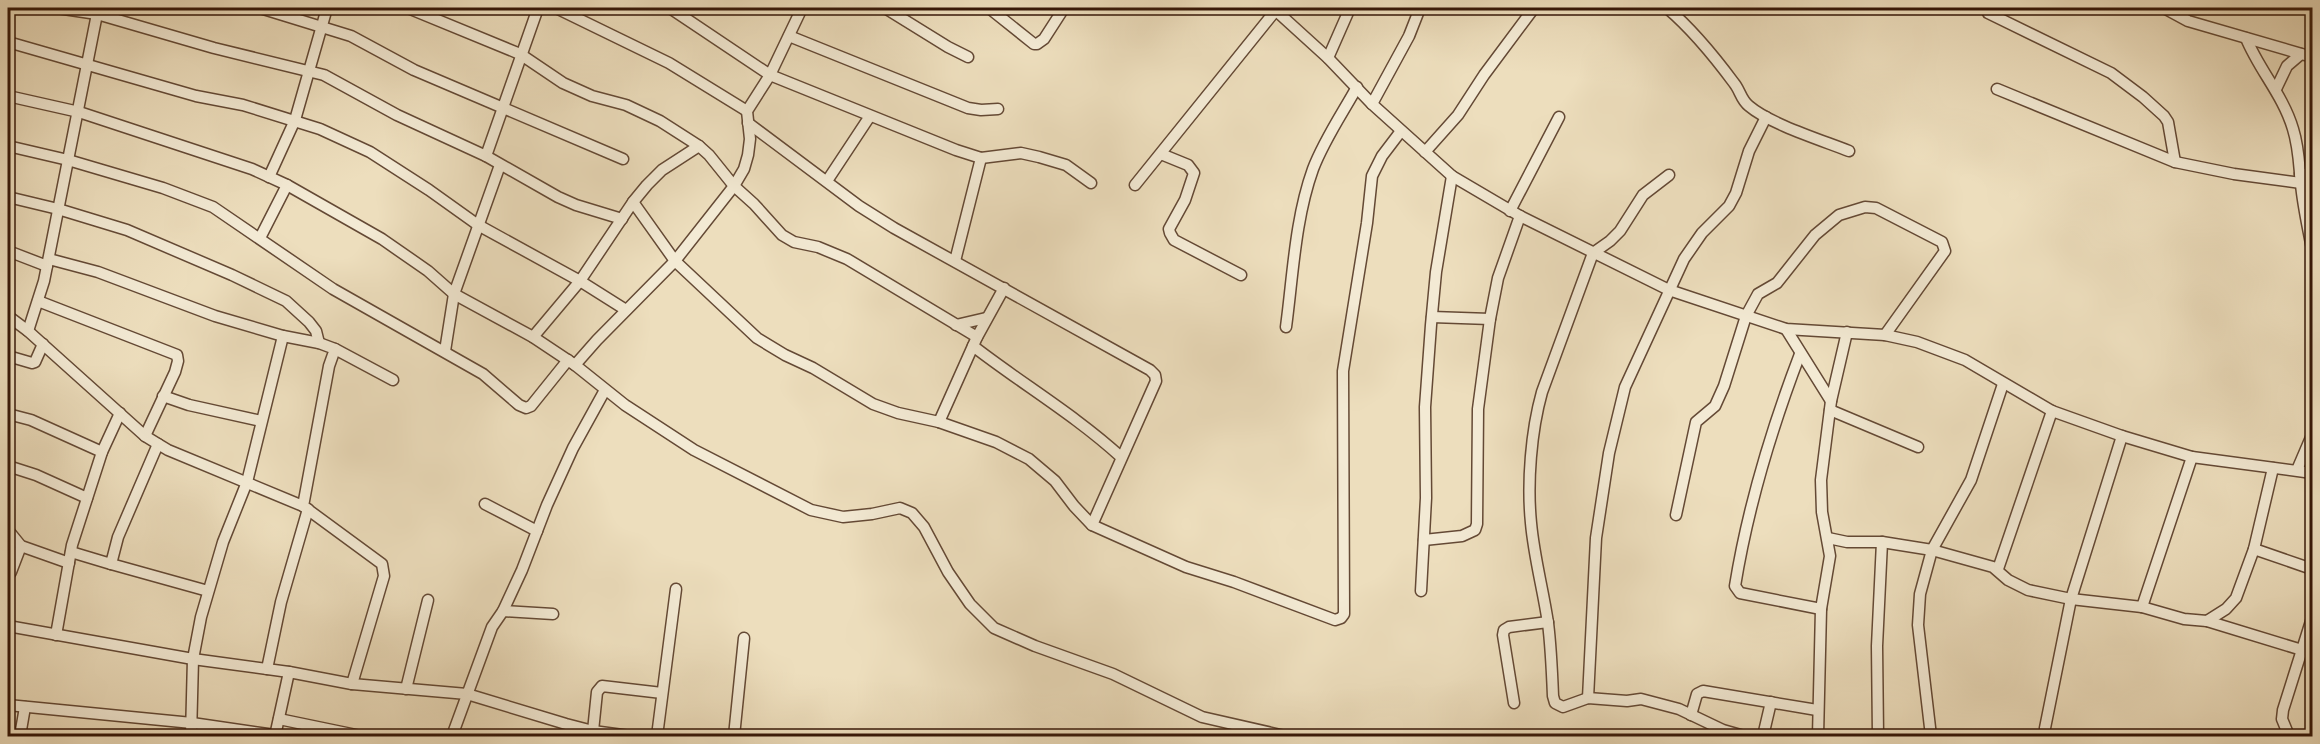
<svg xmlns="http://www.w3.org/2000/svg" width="2320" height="744" viewBox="0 0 2320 744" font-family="'Old Standard TT',serif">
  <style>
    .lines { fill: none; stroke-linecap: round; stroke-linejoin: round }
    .minor-casing { stroke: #644935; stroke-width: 13 }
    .minor { stroke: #f3ead4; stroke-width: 10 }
  </style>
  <rect width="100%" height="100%" fill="#eddebd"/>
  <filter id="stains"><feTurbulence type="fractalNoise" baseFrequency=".00333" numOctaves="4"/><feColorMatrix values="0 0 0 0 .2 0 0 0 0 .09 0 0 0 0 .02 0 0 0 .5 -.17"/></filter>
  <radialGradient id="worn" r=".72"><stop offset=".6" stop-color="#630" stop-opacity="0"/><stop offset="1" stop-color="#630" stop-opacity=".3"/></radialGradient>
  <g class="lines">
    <defs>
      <g id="minor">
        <polyline points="57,8 97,14 214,48 324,75 397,115 486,156 558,197 576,205 622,219"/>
        <polyline points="260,8 351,36 414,70 623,159"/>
        <polyline points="408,8 520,54 563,83 592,96 626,105 660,121 699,146 709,155 734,186 754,204 782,235 794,242 818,247 847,259 977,337"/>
        <polyline points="556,8 669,63 747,111"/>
        <polyline points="670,8 770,75 956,150 981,158 1021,153 1039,157 1066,165 1091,183"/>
        <polyline points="885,8 948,47 968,57"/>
        <polyline points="989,8 1034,44 1037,44 1044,39 1064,8"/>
        <polyline points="1273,8 1328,58 1372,104 1452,176 1520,216 1669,290 1786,329 1885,335 1917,342 1965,360 2052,411 2122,436 2192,457 2312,473"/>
        <path d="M1667 8C1693 30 1714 56 1734 83 1740 90 1741 100 1749 106 1770 124 1821 140 1849 151"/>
        <polyline points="1986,8 1988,13 2111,73 2143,97 2164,116 2168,122 2175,162"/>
        <polyline points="2164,8 2188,21 2312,57"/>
        <polyline points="789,36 968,108 981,110 998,109"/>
        <path d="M2246 38C2259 70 2283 95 2293 129 2299 148 2299 165 2301 184 2303 206 2308 227 2312 249"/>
        <polyline points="8,42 196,96 243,105 320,129 370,152 429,190 478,225 580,281 626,310"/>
        <polyline points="1328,58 1350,8"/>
        <polyline points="1997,89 2175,162 2234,174 2301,183"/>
        <polyline points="2276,89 2287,66 2301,54"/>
        <polyline points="8,96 79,112 252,169 287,185 382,239 428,271 454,294 533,337 575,365 625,405 694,450 811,510 843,517 872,514 900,508 912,513 924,527 948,572 970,604 994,628 1035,646 1113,674 1202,717 1285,736"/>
        <polyline points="1372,104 1409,36 1420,8"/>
        <polyline points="748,123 859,206 894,228 1150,370 1155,375 1156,381 1092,525"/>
        <polyline points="8,146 68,160 163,188 213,207 333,289 483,374 519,405 526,408 531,406 568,360"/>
        <polyline points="1425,152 1458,115 1484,75 1534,8"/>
        <polyline points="1161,154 1188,165 1194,173 1185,200 1169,229 1170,233 1174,240 1241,275"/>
        <polyline points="486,156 538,8"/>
        <polyline points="2300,174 2312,174"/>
        <path d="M1669 175 1643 195 1620 231 1610 241 1593 253 1542 392C1531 431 1527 483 1531 523 1534 557 1543 589 1548 623 1551 647 1552 671 1553 696L1555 703 1563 707 1588 698 1627 701 1641 699 1679 709 1723 730 1744 736"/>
        <polyline points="269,177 295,120 327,8"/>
        <polyline points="827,181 870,116"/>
        <polyline points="1135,185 1276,10"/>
        <polyline points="8,197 58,209 127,230 232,275 286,301 309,322 316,331 319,343"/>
        <polyline points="633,202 675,261 757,338 785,355 813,368 873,404 898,413 939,422 996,442 1029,459 1055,481 1074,506 1092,525 1186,567 1234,582 1335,620 1341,618 1344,614 1343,371 1367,223 1372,176 1382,156 1401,131"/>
        <polyline points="1510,211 1559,117"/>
        <polyline points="260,238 287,185"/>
        <polyline points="8,251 47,266"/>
        <polyline points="49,259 98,272 215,316 283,336 319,343 335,349 329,366 303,506"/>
        <polyline points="955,261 981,158"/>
        <polyline points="38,301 177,355 178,361 175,372 145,436"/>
        <polyline points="8,316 28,331 145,436 158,444 168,450 303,506 382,564 384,576 352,684"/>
        <polyline points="1432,317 1490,319"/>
        <polyline points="956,325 986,318"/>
        <path d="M1286 327C1293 275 1295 219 1313 169 1324 140 1342 114 1357 87"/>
        <polyline points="1786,329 1831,401"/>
        <polyline points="28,331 44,281 98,9"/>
        <polyline points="533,337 580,281 633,202 647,185 662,170 699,146"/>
        <path d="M973 346C1022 384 1075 415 1121 457"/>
        <polyline points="335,349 393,380"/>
        <polyline points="445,351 454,294 500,165"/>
        <path d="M1800 354C1771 430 1748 506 1735 586L1740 593 1821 609"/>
        <polyline points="8,356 32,363 35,362 43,344"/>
        <polyline points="575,365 597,340 675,261 734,186 744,169 748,155 750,139 747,111 770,75 802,8"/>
        <polyline points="163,396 189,405 261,421"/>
        <polyline points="1830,410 1918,447"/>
        <polyline points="8,414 31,420 102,452"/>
        <polyline points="939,422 977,337 1004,288"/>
        <polyline points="8,466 36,475 87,498"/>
        <polyline points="2297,470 2312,435"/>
        <polyline points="485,504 537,531"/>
        <polyline points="1676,515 1696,422 1715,406 1724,386 1746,316 1758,294 1777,283 1815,235 1839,215 1865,207 1876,208 1942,242 1945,251 1885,335"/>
        <polyline points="8,530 21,546 69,563"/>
        <polyline points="1828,538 1847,542 1882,542 1932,550 1993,567 2008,580 2028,590 2071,599 2142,607 2184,619 2207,621 2302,650"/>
        <polyline points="1424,540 1462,536 1475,530 1477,524 1478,409 1490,319 1498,278 1520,216"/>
        <polyline points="2254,549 2312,569"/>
        <polyline points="71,552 111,564 118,537 158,444"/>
        <polyline points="111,564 208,591"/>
        <polyline points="1998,569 2052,411"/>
        <polyline points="8,576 11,572 21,546"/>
        <polyline points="1421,591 1426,498 1425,407 1431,325 1436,272 1452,176"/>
        <polyline points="2142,607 2192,457"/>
        <polyline points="503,611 553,614"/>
        <polyline points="2207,621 2226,609 2236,598 2254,549 2273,468"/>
        <polyline points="8,626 193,659 289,672 352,684 467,694 566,724 593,731 630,736"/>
        <polyline points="56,635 72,545 102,452 120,413"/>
        <polyline points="267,669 281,602 308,509"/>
        <polyline points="406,689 428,600"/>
        <polyline points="1588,698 1596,538 1609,453 1625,387 1684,259 1702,233 1729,206 1736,193 1749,151 1766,117"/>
        <polyline points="1514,703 1503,635 1504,630 1509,627 1548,622"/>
        <polyline points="8,705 192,723 275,735"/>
        <polyline points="1691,715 1697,694 1703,691 1817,710"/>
        <polyline points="279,719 361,736"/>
        <polyline points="2045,728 2071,599 2122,436"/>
        <polyline points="593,731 597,692 602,686 662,693"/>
        <polyline points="20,736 25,707"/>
        <polyline points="191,736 193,659 201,617 223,542 247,482 283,336"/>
        <polyline points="275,736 289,672"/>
        <polyline points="452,736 492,627 503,611 522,570 547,505 573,448 605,390"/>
        <polyline points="657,736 676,589"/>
        <polyline points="734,736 744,638"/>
        <polyline points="1763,736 1771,702"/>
        <polyline points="1818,736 1821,609 1830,556 1822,512 1821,480 1831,401 1847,332"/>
        <polyline points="1878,736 1877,646 1882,542"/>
        <polyline points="1931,736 1918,625 1920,594 1932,550 1971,480 2003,384"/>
        <polyline points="2289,736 2282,719 2283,710 2312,618"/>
      </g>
    </defs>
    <use href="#minor" class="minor-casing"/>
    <use href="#minor" class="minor"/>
  </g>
  <rect width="2320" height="744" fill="none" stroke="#eddebd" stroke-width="30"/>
  <rect x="9" y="9" width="2302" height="726" fill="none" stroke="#361708" stroke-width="3"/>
  <rect x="15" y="15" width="2290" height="714" fill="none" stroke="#361708" stroke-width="1.5"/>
  <rect width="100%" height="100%" filter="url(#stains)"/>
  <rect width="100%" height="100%" fill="url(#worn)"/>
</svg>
